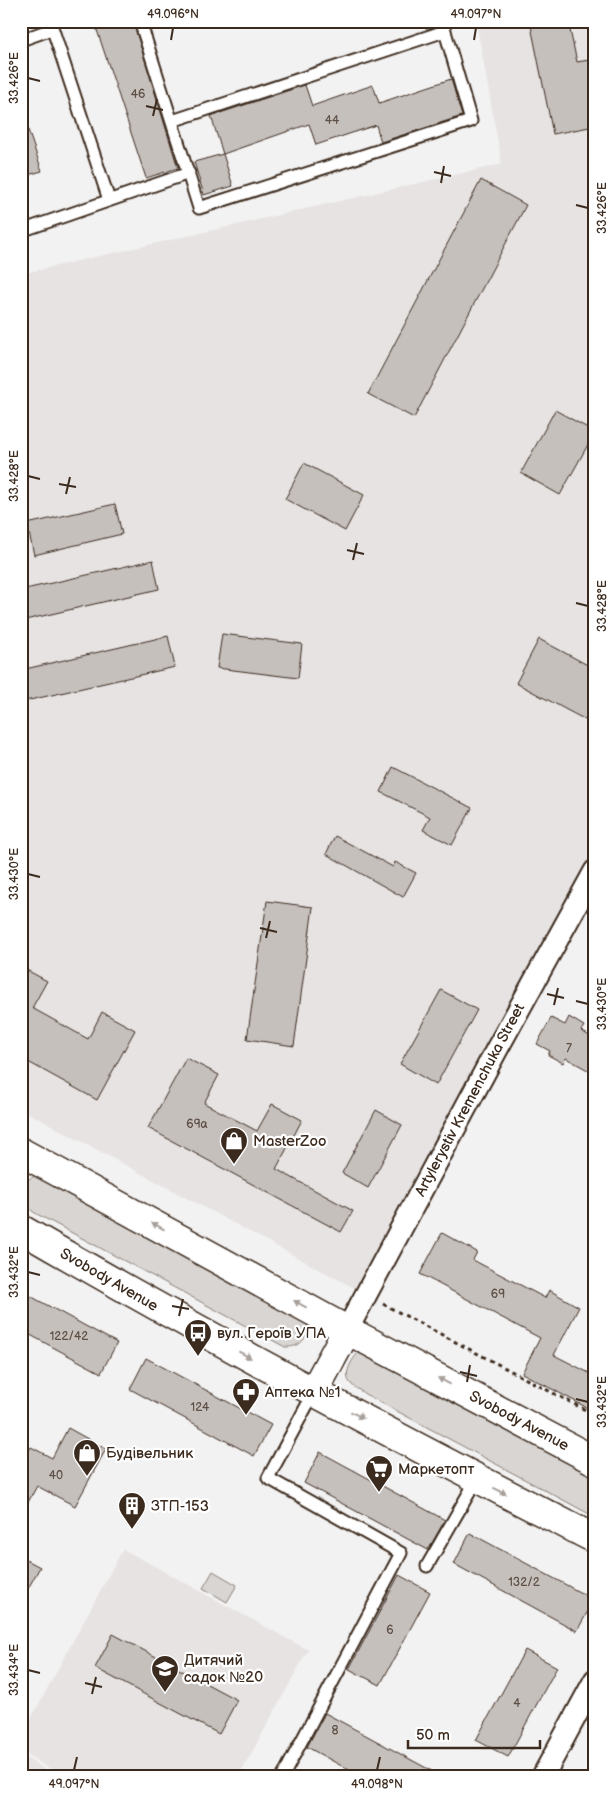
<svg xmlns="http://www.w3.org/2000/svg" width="616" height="1797" viewBox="0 0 616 1797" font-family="'Balsamiq Sans',sans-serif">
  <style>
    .built { fill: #e6e3e2 }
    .green { fill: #d8d5d2; stroke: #8a8078 }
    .building { fill: #c6c0bd; stroke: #3b2a1e }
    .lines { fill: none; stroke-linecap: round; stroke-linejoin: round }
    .service-casing { stroke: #3b2a1e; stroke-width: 15 }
    .minor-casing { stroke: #3b2a1e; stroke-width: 25 }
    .trunk-casing { stroke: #3b2a1e; stroke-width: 31 }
    .path { stroke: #3b2a1e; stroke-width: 3; stroke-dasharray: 4 4; stroke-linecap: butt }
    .service { stroke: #fff; stroke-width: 11 }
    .minor { stroke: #fff; stroke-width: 21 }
    .trunk { stroke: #fff; stroke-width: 28 }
    .oneway { fill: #a79f9a }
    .ticks { fill: none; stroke: #3b2a1e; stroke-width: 2 }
    .labels { text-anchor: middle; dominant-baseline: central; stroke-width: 4.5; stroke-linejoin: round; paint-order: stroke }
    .number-label { font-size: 12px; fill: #5e5046 }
    .street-label { font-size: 15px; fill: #3b2a1e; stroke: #fff }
    .poi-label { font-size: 15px; fill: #3b2a1e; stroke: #fff; text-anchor: start }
    .neatline { fill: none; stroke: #3b2a1e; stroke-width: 2 }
    .ticks-label { font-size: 12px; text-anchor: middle; fill: #3b2a1e }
  </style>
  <rect width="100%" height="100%" fill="#f3f2f2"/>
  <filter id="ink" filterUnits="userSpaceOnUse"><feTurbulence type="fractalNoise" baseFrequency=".02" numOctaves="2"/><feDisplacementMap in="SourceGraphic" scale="10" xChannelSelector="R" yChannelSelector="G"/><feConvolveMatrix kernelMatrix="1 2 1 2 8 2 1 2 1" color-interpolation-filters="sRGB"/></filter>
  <g filter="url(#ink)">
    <g class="built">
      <polygon points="476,21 595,21 595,871 358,1290 21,1109 21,274 502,164"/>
      <polygon points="123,1549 308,1650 239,1776 61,1776 21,1751 21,1737"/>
      <polygon points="21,1755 55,1776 21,1776"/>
    </g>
    <g class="green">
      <path d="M36 1176 307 1324C309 1338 300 1348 285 1347L35 1213 23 1204C18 1191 22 1180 36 1176Z"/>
      <path d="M359 1352H366L595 1476V1517L365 1394C361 1391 355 1388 351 1384 342 1375 352 1359 359 1352Z"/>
      <polygon points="213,1571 237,1585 227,1602 203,1588"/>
    </g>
    <g class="building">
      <polygon points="94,21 133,21 178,168 146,178"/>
      <polygon points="530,21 568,21 577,62 589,60 595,88 595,126 553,134"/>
      <polygon points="451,79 462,116 381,142 376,125 316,145 309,124 223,154 211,116 305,85 312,106 373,85 379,103"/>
      <polygon points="21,118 24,118 42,171 21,177"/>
      <polygon points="223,154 233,186 204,195 194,162"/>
      <polygon points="481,180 526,205 414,418 368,394"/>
      <polygon points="555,410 595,432 560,495 521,473"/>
      <polygon points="304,463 364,495 345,531 285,499"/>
      <polygon points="115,504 122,534 34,555 27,524"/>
      <polygon points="153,560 159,589 21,621 21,590"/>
      <polygon points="222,634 302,644 298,678 217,668"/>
      <polygon points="168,636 175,667 21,702 21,670"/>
      <polygon points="539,639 595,669 595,725 516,683"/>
      <polygon points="393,767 472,808 452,845 423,830 430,817 381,792"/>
      <polygon points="335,836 393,867 395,862 416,873 403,897 326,854"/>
      <polygon points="267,901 313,907 294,1046 247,1039"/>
      <polygon points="21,967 47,981 32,1008 88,1039 102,1012 135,1030 97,1100 21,1058"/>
      <polygon points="441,990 477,1010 436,1085 400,1064"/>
      <polygon points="569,1017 584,1026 581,1031 595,1039 595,1074 566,1058 563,1063 548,1055 550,1051 537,1044 551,1018 565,1025"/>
      <polygon points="186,1058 219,1075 204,1103 257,1131 272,1104 302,1120 276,1169 353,1211 341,1232 148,1128"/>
      <polygon points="376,1110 402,1125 368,1188 342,1173"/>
      <polygon points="442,1233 477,1252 473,1260 545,1298 549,1290 579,1307 554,1355 595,1376 595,1412 522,1373 540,1338 420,1274"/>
      <polygon points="21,1291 117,1343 101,1373 21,1330"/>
      <polygon points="146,1358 271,1425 254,1456 130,1389"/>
      <polygon points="68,1428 106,1449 75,1506 37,1486 21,1515 21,1464 31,1447 52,1458"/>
      <polygon points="320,1452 445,1520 428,1550 304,1483"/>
      <polygon points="470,1533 594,1600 577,1631 454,1564"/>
      <polygon points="21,1557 40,1567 21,1601"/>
      <polygon points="399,1575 430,1592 380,1685 349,1669"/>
      <polygon points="113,1634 237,1700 219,1734 95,1668"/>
      <polygon points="525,1650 557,1667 508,1757 476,1740"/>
      <polygon points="325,1713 441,1776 360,1776 307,1747"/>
    </g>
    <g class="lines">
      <defs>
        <g id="service">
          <polyline points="50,21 109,200"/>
          <polyline points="140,21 199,208 471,121 442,21"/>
          <polyline points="21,40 52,29"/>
          <polyline points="172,121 445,31"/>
          <polyline points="21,231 189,173"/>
          <polyline points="427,1566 477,1479"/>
          <polyline points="283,1776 401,1553 268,1478 314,1392"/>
        </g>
        <g id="minor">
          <polyline points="347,1330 497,1049 595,871"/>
          <polyline points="543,1776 595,1680"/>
        </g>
        <g id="trunk">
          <polyline points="21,1152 347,1330 595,1461"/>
          <path d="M21 1229C209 1338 401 1440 595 1539"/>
          <polyline points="314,1391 347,1330"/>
        </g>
      </defs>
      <use href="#service" class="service-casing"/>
      <use href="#minor" class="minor-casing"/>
      <use href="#trunk" class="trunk-casing"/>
      <polyline class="path" points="383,1304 595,1415"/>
      <use href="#service" class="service"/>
      <use href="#minor" class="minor"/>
      <use href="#trunk" class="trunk"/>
    </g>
    <defs><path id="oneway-solid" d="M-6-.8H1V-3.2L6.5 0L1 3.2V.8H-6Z" transform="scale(1.25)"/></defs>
    <g class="oneway">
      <use href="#oneway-solid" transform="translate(158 1226) rotate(-151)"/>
      <use href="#oneway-solid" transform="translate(300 1304) rotate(-151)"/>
      <use href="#oneway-solid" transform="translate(245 1355) rotate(28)"/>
      <use href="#oneway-solid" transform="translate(444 1381) rotate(-152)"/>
      <use href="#oneway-solid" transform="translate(357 1415) rotate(28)"/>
      <use href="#oneway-solid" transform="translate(500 1491) rotate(27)"/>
    </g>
  </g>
  <path class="ticks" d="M171 40 173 28M474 40 476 28M28 78 40 81M146 106 163 110M153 116 157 99M434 172 451 176M441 183 444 166M576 205 588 208M28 476 40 479M59 484 76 487M66 494 70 477M347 550 364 554M353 560 357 543M576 603 588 606M28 874 40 877M260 928 277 932M266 938 270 921M547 994 564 998M576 1001 588 1004M554 1005 558 988M28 1272 40 1275M172 1306 189 1309M179 1316 183 1299M460 1372 477 1376M467 1382 470 1365M576 1399 588 1402M28 1670 40 1673M85 1683 102 1687M92 1694 96 1677M74 1770 77 1757M377 1770 380 1757"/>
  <defs>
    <symbol id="shop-pin" viewBox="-11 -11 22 30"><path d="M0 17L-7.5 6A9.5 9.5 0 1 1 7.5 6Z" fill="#3b2a1e" stroke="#fff"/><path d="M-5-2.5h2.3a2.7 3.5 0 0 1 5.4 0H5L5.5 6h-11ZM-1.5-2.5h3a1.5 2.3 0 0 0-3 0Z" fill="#fff"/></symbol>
    <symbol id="bus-pin" viewBox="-11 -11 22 30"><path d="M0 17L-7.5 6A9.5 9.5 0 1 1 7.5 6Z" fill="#3b2a1e" stroke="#fff"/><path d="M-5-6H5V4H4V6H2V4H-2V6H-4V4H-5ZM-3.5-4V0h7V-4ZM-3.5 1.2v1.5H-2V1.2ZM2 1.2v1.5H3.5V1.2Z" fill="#fff"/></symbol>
    <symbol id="pharmacy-pin" viewBox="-11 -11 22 30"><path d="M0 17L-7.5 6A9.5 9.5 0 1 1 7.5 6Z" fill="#3b2a1e" stroke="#fff"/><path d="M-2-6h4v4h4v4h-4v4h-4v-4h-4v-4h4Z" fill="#fff"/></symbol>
    <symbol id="supermarket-pin" viewBox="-11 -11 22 30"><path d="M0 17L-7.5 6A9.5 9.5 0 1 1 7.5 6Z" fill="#3b2a1e" stroke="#fff"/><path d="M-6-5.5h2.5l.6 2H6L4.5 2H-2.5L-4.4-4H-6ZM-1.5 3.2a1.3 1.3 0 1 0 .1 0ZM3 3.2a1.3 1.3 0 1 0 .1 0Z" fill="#fff"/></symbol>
    <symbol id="building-pin" viewBox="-11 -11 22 30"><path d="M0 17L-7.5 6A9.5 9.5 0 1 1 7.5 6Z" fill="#3b2a1e" stroke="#fff"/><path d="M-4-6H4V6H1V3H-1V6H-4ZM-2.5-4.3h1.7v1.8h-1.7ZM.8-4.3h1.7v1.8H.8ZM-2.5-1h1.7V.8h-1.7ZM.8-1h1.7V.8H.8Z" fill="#fff"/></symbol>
    <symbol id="school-pin" viewBox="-11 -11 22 30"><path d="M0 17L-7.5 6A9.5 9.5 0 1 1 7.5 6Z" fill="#3b2a1e" stroke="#fff"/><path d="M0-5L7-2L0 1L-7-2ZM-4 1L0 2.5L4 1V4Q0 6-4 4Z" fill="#fff"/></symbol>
  </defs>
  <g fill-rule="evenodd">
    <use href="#shop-pin" x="218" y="1125" width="32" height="43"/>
    <use href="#bus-pin" x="182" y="1317" width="32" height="43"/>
    <use href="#pharmacy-pin" x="230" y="1376" width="32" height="43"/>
    <use href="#shop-pin" x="71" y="1437" width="32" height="43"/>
    <use href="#supermarket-pin" x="363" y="1453" width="32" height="43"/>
    <use href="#building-pin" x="116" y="1490" width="32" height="43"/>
    <use href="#school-pin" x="149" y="1653" width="32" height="43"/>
  </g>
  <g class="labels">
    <g class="number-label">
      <text x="138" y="94">46</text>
      <text x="332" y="120">44</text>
      <text x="569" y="1048">7</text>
      <text x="197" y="1124">69а</text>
      <text x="498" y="1294">69</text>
      <text x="69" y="1336">122/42</text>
      <text x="200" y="1407">124</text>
      <text x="56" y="1475">40</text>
      <text x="524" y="1582">132/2</text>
      <text x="390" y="1630">6</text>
      <text x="517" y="1703">4</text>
      <text x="335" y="1730">8</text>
    </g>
    <g class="street-label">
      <text transform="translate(470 1100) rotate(-62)">Artylerystiv Kremenchuka Street</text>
      <text transform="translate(109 1280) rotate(30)">Svobody Avenue</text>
      <text transform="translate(519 1421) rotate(28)">Svobody Avenue</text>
    </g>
    <g class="poi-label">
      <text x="253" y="1141">MasterZoo</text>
      <text x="217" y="1333">вул. Героїв УПА</text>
      <text x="265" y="1392">Аптека №1</text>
      <text x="106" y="1453">Будівельник</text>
      <text x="398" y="1469">Маркетопт</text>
      <text x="151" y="1506">ЗТП-153</text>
      <text x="184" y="1660">Дитячий<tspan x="184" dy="17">садок №20</tspan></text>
    </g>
  </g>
  <rect width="616" height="1797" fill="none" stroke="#fff" stroke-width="55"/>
  <path d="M408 1740v8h132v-8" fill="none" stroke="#3b2a1e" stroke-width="2.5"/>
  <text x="416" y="1740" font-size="15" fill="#3b2a1e" stroke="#ffffff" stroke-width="4" paint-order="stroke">50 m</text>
  <rect x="28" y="28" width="560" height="1742" class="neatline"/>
  <g class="ticks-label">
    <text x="173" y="18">49.096°N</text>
    <text x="476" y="18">49.097°N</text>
    <text transform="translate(14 78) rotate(-90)" y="4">33.426°E</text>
    <text transform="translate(602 208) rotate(-90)" y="4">33.426°E</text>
    <text transform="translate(14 476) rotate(-90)" y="4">33.428°E</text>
    <text transform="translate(602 606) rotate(-90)" y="4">33.428°E</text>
    <text transform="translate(14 874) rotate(-90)" y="4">33.430°E</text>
    <text transform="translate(602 1004) rotate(-90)" y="4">33.430°E</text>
    <text transform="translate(14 1272) rotate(-90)" y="4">33.432°E</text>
    <text transform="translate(602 1402) rotate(-90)" y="4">33.432°E</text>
    <text transform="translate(14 1670) rotate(-90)" y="4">33.434°E</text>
    <text x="74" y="1788">49.097°N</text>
    <text x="377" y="1788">49.098°N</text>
  </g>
</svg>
